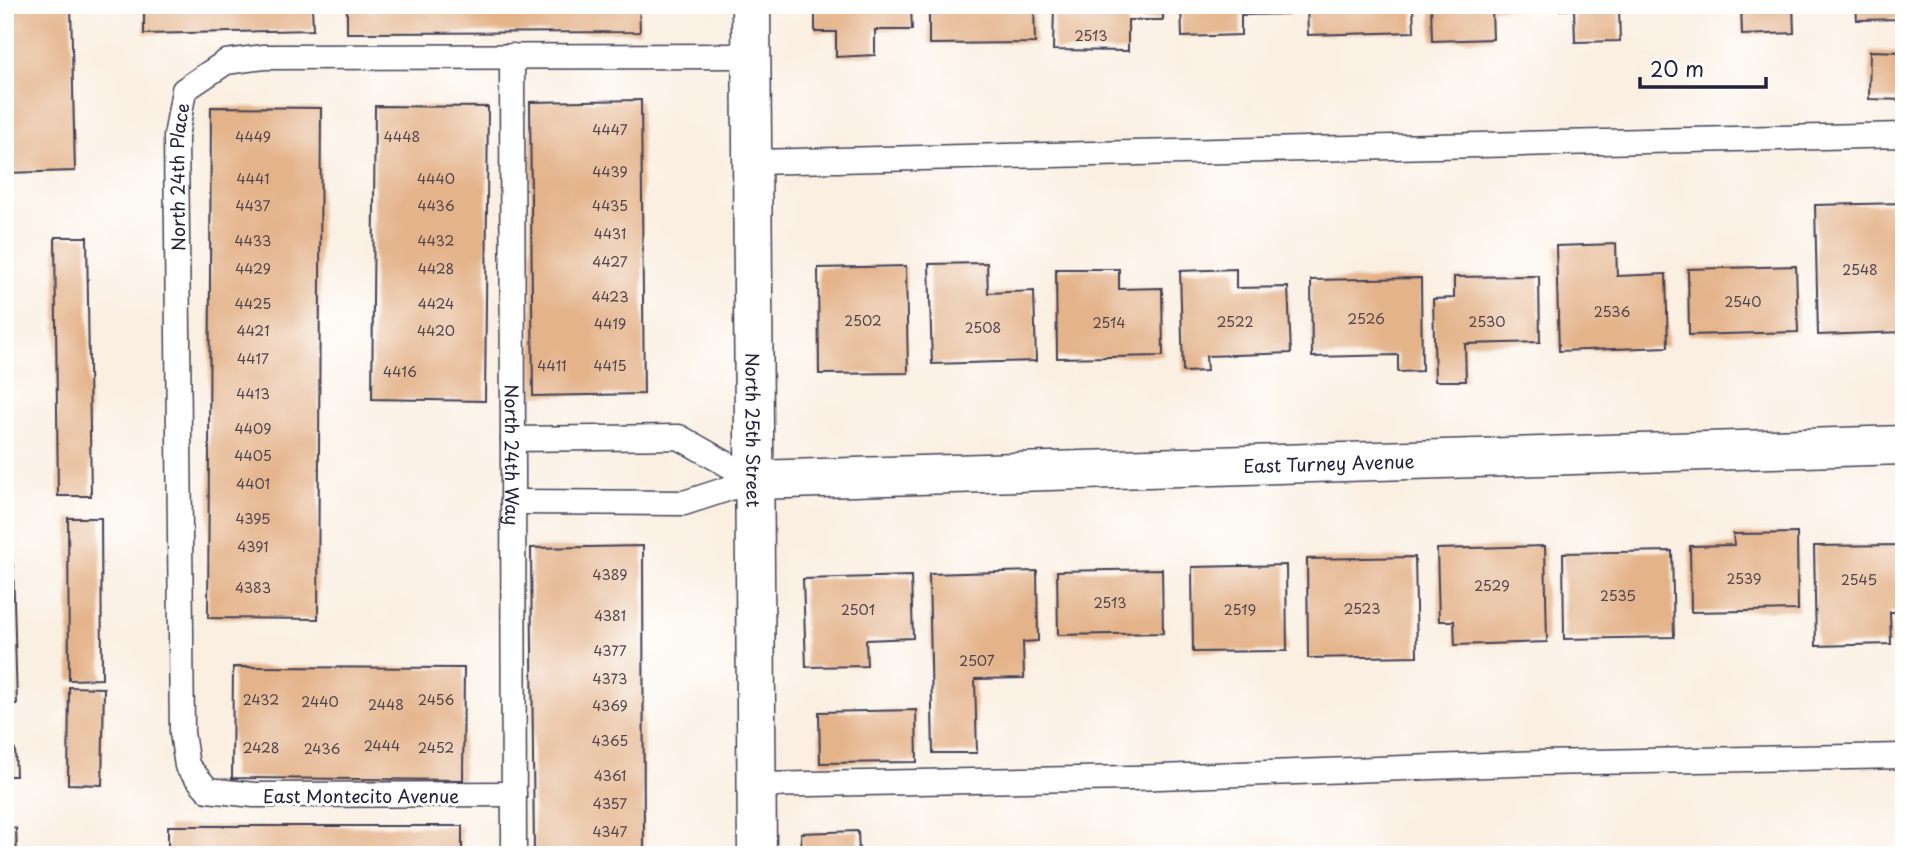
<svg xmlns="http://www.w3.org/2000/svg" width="1909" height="860" viewBox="0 0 1909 860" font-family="'Playpen Sans',sans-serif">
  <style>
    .building { fill: #e4b38a }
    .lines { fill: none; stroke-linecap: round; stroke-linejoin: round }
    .lane-casing { stroke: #424154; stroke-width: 27 }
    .street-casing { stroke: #424154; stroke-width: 41 }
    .lane { stroke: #fff; stroke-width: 24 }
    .street { stroke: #fff; stroke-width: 38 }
    .labels { text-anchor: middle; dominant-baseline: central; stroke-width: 6; stroke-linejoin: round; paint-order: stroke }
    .number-label { font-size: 14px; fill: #52464f }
    .street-label { font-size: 18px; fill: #22223b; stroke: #fff }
  </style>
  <rect width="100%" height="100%" fill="#fff"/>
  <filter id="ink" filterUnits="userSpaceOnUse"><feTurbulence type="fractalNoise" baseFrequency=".0143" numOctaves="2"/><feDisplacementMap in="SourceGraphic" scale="14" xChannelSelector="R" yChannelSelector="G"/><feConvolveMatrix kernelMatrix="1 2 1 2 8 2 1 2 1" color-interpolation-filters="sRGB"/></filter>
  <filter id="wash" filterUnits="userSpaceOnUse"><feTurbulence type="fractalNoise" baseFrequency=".00686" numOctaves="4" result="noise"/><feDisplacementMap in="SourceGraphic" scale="28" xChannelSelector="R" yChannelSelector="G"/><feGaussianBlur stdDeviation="1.57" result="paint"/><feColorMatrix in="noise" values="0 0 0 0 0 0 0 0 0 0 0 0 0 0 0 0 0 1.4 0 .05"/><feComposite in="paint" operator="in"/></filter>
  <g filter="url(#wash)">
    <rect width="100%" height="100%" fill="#faefe1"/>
    <g id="blocks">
      <g class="building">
        <polygon points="5,5 71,5 75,171 5,173"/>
        <polygon points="144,5 312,5 313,30 144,34"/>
        <polygon points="347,5 639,5 640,32 347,33"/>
        <polygon points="815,5 911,5 912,30 875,30 875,55 836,57 836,32 815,32"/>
        <polygon points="929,5 1034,5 1035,43 929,44"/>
        <polygon points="1054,5 1163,5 1163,20 1128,20 1128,51 1053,50"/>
        <polygon points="1181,5 1288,5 1288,14 1241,15 1241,35 1182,37"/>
        <polygon points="1307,5 1413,5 1414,32 1308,35"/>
        <polygon points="1431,5 1536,5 1536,8 1492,9 1493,39 1432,41"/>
        <polygon points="1560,5 1660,5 1660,8 1619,9 1620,41 1575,42 1574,9 1560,10"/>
        <polygon points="1741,5 1793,5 1794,33 1742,35"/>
        <polygon points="1856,5 1904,5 1904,19 1857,20"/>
        <polygon points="1870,51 1904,52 1904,100 1869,99"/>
        <polygon points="641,100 644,394 533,396 530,102"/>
        <polygon points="375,106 488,107 485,401 372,399"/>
        <polygon points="211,107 321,108 318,619 208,618"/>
        <polygon points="1904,203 1904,332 1818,335 1815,205"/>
        <polygon points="5,212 8,212 9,243 5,243"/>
        <polygon points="55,237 87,237 91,496 58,496"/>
        <polygon points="1616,244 1617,276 1666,274 1668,347 1559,351 1556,246"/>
        <polygon points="987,263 988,293 1034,291 1036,361 932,364 929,264"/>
        <polygon points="906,266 908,373 819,374 818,268"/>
        <polygon points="1796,266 1798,332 1689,335 1688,269"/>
        <polygon points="1056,269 1119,269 1119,289 1162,288 1163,356 1057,358"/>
        <polygon points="1236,269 1236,288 1288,287 1291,353 1206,356 1207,371 1183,372 1180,271"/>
        <polygon points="1539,276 1540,342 1465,344 1466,381 1435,381 1433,299 1454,298 1454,277"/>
        <polygon points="1421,278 1422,371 1398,372 1398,355 1312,357 1311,280"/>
        <polygon points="68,518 101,518 102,679 69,680"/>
        <polygon points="1797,533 1798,610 1691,612 1690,546 1734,545 1733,534"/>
        <polygon points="1904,545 1904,612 1890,612 1891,644 1816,646 1814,546"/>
        <polygon points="643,546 644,855 534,855 531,548"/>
        <polygon points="1545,546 1547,642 1455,645 1454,621 1439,621 1437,549"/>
        <polygon points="1672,551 1674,637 1564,639 1563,553"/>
        <polygon points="1415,557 1417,656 1308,658 1307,559"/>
        <polygon points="5,565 13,565 17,704 5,704"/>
        <polygon points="1286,565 1287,651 1193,652 1192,567"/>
        <polygon points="1162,569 1163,633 1058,635 1057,571"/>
        <polygon points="1037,571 1038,641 1023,642 1024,678 975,679 977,753 933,753 929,574"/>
        <polygon points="911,576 913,638 866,640 867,666 806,667 803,579"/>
        <polygon points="233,667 464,668 463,780 232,778"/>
        <polygon points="69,687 104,688 102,785 68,784"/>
        <polygon points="916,710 917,762 820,763 819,712"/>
        <polygon points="5,745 15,749 16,776 5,776"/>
        <rect x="168" y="826" width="294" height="29"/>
        <polygon points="16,828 17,855 5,855 5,829"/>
        <polygon points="858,831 859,855 802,855 801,833"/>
      </g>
    </g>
  </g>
  <g filter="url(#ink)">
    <use href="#blocks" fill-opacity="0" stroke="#424154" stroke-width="2"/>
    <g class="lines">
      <defs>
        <g id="lane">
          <path id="s1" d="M512 56 514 855"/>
          <polyline points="752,162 1904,135"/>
          <polyline points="513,439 679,437 755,480"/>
          <polyline points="513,502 684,503 755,480"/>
          <polyline points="757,785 1133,778 1541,763 1904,756"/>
          <path id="s2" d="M514 794 254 795 208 790 187 766 182 733 176 137 184 90 226 62 264 57 751 56"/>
        </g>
        <g id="street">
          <path id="s3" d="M751 5 757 855"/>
          <path id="s4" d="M755 480 1904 445"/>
        </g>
      </defs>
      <use href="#lane" class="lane-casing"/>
      <use href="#street" class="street-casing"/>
      <use href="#lane" class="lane"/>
      <use href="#street" class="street"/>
    </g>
  </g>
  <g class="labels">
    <g class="number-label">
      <text x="1091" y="35">2513</text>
      <text x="610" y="129">4447</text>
      <text x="253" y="136">4449</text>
      <text x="402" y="136">4448</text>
      <text x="610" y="171">4439</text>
      <text x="253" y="178">4441</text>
      <text x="436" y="178">4440</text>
      <text x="253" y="205">4437</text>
      <text x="436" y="205">4436</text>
      <text x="610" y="205">4435</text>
      <text x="610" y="233">4431</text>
      <text x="253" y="240">4433</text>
      <text x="436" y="240">4432</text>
      <text x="610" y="261">4427</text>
      <text x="253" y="268">4429</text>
      <text x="436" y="268">4428</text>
      <text x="1860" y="269">2548</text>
      <text x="610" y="296">4423</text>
      <text x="1743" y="301">2540</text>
      <text x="253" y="303">4425</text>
      <text x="436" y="303">4424</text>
      <text x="1612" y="311">2536</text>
      <text x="1366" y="318">2526</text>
      <text x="863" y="320">2502</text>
      <text x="1235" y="321">2522</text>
      <text x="1487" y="321">2530</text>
      <text x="1109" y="322">2514</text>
      <text x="610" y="323">4419</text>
      <text x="983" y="327">2508</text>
      <text x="253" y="330">4421</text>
      <text x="436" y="330">4420</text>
      <text x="253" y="358">4417</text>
      <text x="552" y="365">4411</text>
      <text x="610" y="365">4415</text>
      <text x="400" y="371">4416</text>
      <text x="253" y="393">4413</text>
      <text x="253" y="428">4409</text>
      <text x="253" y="455">4405</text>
      <text x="253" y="483">4401</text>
      <text x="253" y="518">4395</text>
      <text x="253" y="546">4391</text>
      <text x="610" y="574">4389</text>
      <text x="1744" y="578">2539</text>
      <text x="1859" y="579">2545</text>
      <text x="1492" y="585">2529</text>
      <text x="253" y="587">4383</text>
      <text x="1618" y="595">2535</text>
      <text x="1110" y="602">2513</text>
      <text x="1362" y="608">2523</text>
      <text x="858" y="609">2501</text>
      <text x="1240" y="609">2519</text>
      <text x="610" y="615">4381</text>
      <text x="610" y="650">4377</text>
      <text x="977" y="660">2507</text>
      <text x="610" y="678">4373</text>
      <text x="261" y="699">2432</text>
      <text x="436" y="699">2456</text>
      <text x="320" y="701">2440</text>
      <text x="386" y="704">2448</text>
      <text x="610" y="705">4369</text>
      <text x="610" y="740">4365</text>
      <text x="382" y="745">2444</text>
      <text x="261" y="747">2428</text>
      <text x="436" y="747">2452</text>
      <text x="322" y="748">2436</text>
      <text x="610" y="775">4361</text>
      <text x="610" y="803">4357</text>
      <text x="610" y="831">4347</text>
    </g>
    <g class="street-label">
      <text stroke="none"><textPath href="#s2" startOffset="928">North 24th Place</textPath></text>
      <text stroke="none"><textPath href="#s3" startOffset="425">North 25th Street</textPath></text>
      <text stroke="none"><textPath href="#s1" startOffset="399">North 24th Way</textPath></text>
      <text stroke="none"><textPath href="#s4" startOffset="574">East Turney Avenue</textPath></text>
      <text x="361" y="795">East Montecito Avenue</text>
    </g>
  </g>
  <rect width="1909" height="860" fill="none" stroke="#fff" stroke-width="28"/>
  <path d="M1640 77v10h126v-10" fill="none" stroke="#22223b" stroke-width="3.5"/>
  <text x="1650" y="77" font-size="21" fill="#22223b" stroke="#ffffff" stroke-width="5" paint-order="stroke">20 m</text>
</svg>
